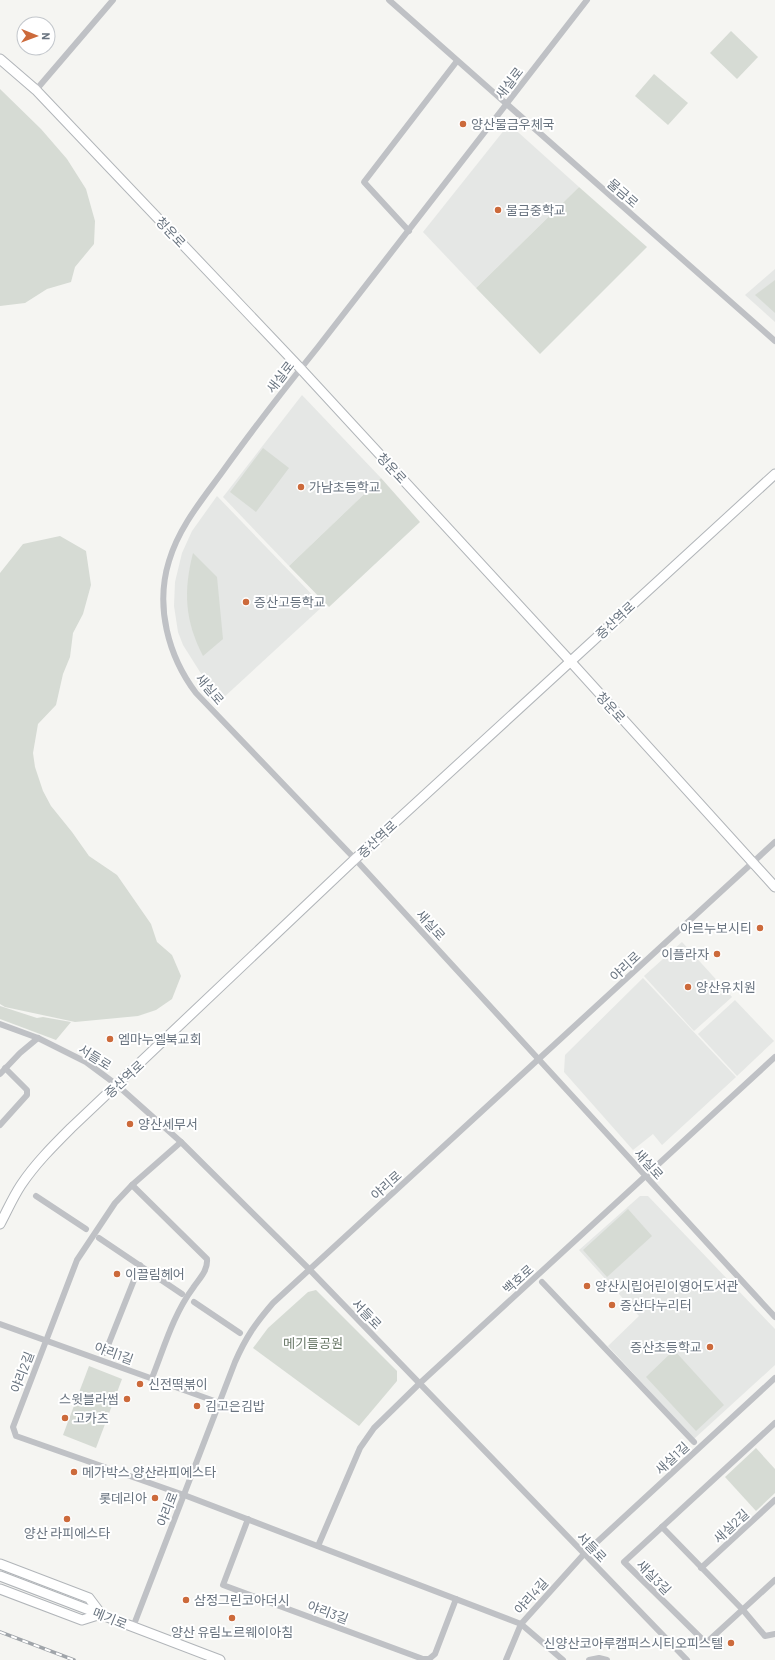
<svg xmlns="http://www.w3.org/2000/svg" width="775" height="1660" viewBox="0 0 775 1660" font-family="Barlow,'Noto Sans KR',sans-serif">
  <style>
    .built { fill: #e5e7e5 }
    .green { fill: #d6dbd4 }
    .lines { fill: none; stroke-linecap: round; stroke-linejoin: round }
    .secondary-casing { stroke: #b1b5b9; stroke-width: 11 }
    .street { stroke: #bfc1c5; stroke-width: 6 }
    .secondary { stroke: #fff; stroke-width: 9 }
    .rail-casing { stroke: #a0a5aa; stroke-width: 3.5 }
    .rail { stroke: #fff; stroke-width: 2; stroke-dasharray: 6; stroke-linecap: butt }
    .poi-dot { fill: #cc6a3b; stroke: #fff; stroke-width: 1.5 }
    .labels { text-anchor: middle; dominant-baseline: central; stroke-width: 4; stroke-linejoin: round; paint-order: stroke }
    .street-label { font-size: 13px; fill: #68737f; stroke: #fff }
    .poi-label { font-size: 13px; fill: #68737f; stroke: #fff; text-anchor: start }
    .park-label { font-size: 13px; fill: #687766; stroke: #fff }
  </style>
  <rect width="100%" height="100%" fill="#f5f5f2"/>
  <g class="built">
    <polygon points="509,124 579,187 476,288 423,232"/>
    <polygon points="775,269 775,322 745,295"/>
    <polygon points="302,395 381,478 289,566 223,497"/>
    <polygon points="217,496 323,606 222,699 200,672 183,645 178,632 174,606 175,582 182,553 192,531"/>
    <polygon points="682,942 732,997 694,1031 644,976"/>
    <polygon points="643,978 736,1077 662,1145 653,1134 633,1150 564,1072 565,1055"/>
    <polygon points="735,1000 774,1041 737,1076 698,1034"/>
    <polygon points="640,1196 648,1196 775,1329 775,1365 694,1439 608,1346 639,1316 579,1250"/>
  </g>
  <g class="green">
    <polygon points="731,31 758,57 737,79 710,53"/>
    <polygon points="654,74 688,103 668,125 635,96"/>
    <polygon points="0,89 41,129 67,159 86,189 95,221 94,244 75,267 71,282 47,289 25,303 0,306"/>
    <polygon points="579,187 647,247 540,354 476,288"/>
    <polygon points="775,280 775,313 755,295"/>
    <polygon points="263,448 289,468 256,512 230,492"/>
    <polygon points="381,478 420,522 329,607 289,566"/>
    <polygon points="60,536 86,551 91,585 83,614 73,633 70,657 63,674 56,705 38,724 33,753 35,767 43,791 51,806 72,832 89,856 117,875 151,924 157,942 172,955 181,976 172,999 156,1010 138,1016 75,1022 5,1007 0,1004 0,573 23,544"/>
    <path d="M193 553 217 577 223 639 203 656C185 621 183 592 193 553Z"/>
    <polygon points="0,1006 37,1018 43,1017 71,1022 56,1040 0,1019"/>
    <polygon points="628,1209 652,1236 607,1277 583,1250"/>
    <polygon points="316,1290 397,1371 397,1381 359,1426 253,1348 268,1328 308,1292"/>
    <polygon points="674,1350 724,1405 696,1431 646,1377"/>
    <polygon points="89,1366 122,1379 96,1448 63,1435"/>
    <polygon points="756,1448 775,1469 775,1493 756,1511 725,1477"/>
  </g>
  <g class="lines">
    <defs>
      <g id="secondary">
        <polyline points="0,59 36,90 301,369 571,662 775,887"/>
        <path d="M0 1224C7 1211 13 1197 21 1185 35 1164 53 1146 71 1128L355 859 775 474"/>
        <polyline points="0,1564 89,1598 101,1614"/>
        <polyline points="0,1576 220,1660"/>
        <polyline points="0,1589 82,1620 101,1614"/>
      </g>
    </defs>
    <use href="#secondary" class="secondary-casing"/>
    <g class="street">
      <polyline points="389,0 775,341"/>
      <path d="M587 0C497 116 408 232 318 347 285 388 253 429 223 471 202 500 179 527 169 561 155 606 168 656 196 693L355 859 775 1317"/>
      <polyline points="36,90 113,0"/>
      <polyline points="409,231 364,182 457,61"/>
      <polyline points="0,1024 38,1038 86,1062 117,1085 181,1142 310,1270 687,1660"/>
      <polyline points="0,1074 20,1053 38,1038"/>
      <polyline points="0,1125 27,1095 27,1090 5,1068"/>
      <polyline points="181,1142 132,1185 115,1203 77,1260 13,1427 16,1436 184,1495 521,1624 563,1660"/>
      <path d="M132 1185 207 1259C208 1271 199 1279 193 1288 173 1315 164 1348 152 1378"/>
      <polyline points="36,1196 86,1229"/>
      <polyline points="99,1238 182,1294"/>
      <polyline points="542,1282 694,1442"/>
      <polyline points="194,1302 240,1333"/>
      <polyline points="0,1324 220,1403"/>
      <polyline points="105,1353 140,1265"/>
      <polyline points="775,1423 624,1562 706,1643 775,1580"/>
      <polyline points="248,1519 223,1585 423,1659 429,1659 435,1654 456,1599"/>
      <polyline points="662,1527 743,1610 765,1636 775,1634"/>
      <polyline points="318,1546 360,1448 374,1428 419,1384 775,1057"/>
      <polyline points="701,1568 775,1500"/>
      <path d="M133 1627 235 1362C246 1337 255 1324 273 1303L775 842"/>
      <polyline points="506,1660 521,1624 584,1554 775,1378"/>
      <polyline points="589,1660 599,1658 607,1660"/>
    </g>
    <use href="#secondary" class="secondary"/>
    <defs>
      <polyline id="rail" points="0,1632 74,1660"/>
    </defs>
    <use href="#rail" class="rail-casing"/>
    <use href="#rail" class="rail"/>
  </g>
  <g class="poi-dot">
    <circle cx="463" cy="124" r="4"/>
    <circle cx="498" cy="210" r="4"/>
    <circle cx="301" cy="487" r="4"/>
    <circle cx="246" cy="602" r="4"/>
    <circle cx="760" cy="928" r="4"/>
    <circle cx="717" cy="954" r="4"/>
    <circle cx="688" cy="987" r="4"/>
    <circle cx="110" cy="1039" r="4"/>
    <circle cx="130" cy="1124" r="4"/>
    <circle cx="117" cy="1274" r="4"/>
    <circle cx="587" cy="1286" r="4"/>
    <circle cx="612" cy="1305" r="4"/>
    <circle cx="710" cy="1347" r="4"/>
    <circle cx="140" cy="1384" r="4"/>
    <circle cx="127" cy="1399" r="4"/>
    <circle cx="197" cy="1406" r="4"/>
    <circle cx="65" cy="1418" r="4"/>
    <circle cx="74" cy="1472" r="4"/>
    <circle cx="155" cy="1498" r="4"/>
    <circle cx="67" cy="1519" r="4"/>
    <circle cx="186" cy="1600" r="4"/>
    <circle cx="232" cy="1618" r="4"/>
    <circle cx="731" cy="1643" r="4"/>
  </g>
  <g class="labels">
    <g class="street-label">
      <text transform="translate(509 83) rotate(-52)">새실로</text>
      <text transform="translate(623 193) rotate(41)">물금로</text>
      <text transform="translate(171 232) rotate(47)">청운로</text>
      <text transform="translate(280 377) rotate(-52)">새실로</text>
      <text transform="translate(392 468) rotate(47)">청운로</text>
      <text transform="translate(615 620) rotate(-43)">증산역로</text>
      <text transform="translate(210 689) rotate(50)">새실로</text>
      <text transform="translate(611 707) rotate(48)">청운로</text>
      <text transform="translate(377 839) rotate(-43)">증산역로</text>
      <text transform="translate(431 925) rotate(48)">새실로</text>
      <text transform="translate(625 966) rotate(-43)">야리로</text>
      <text transform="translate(95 1057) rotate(32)">서들로</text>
      <text transform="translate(124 1079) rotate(-43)">증산역로</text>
      <text transform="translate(649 1164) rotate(48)">새실로</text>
      <text transform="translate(386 1185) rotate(-42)">야리로</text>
      <text transform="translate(518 1279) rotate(-42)">백호로</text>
      <text transform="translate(367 1314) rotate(46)">서들로</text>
      <text transform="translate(114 1353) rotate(20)">야리1길</text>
      <text transform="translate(22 1372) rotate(-69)">야리2길</text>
      <text transform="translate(672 1458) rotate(-43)">새실1길</text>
      <text transform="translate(167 1509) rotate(-69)">야리로</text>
      <text transform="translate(731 1526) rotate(-43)">새실2길</text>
      <text transform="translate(592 1547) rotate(46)">서들로</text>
      <text transform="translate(654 1577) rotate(45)">새실3길</text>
      <text transform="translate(531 1596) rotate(-48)">야리4길</text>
      <text transform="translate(328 1612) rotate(20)">야리3길</text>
      <text transform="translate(110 1618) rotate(22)">메기로</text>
    </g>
    <g class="poi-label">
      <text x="471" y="124">양산물금우체국</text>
      <text x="506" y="210">물금중학교</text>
      <text x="309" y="487">가남초등학교</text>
      <text x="254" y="602">증산고등학교</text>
      <text x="752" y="928" text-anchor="end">아르누보시티</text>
      <text x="709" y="954" text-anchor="end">이플라자</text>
      <text x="696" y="987">양산유치원</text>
      <text x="118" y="1039">엠마누엘북교회</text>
      <text x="138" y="1124">양산세무서</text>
      <text x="125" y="1274">이끌림헤어</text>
      <text x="595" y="1286">양산시립어린이영어도서관</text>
      <text x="620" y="1305">증산다누리터</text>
      <text x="702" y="1347" text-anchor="end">증산초등학교</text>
      <text x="148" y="1384">신전떡볶이</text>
      <text x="119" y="1399" text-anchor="end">스윗블라썸</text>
      <text x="205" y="1406">김고은김밥</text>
      <text x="73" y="1418">고카츠</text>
      <text x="82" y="1472">메가박스 양산라피에스타</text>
      <text x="147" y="1498" text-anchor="end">롯데리아</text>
      <text x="67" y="1533" text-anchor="middle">양산 라피에스타</text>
      <text x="194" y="1600">삼정그린코아더시</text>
      <text x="232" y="1632" text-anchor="middle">양산 유림노르웨이아침</text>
      <text x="723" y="1643" text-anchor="end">신양산코아루캠퍼스시티오피스텔</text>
    </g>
    <g class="park-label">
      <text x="313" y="1343">메기들공원</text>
    </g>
  </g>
  <g transform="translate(36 36) rotate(91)"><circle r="19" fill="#ffffff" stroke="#c3c7cc"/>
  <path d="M0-3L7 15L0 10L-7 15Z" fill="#cc6a3b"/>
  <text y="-6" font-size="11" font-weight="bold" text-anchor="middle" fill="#68737f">N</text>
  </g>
</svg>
